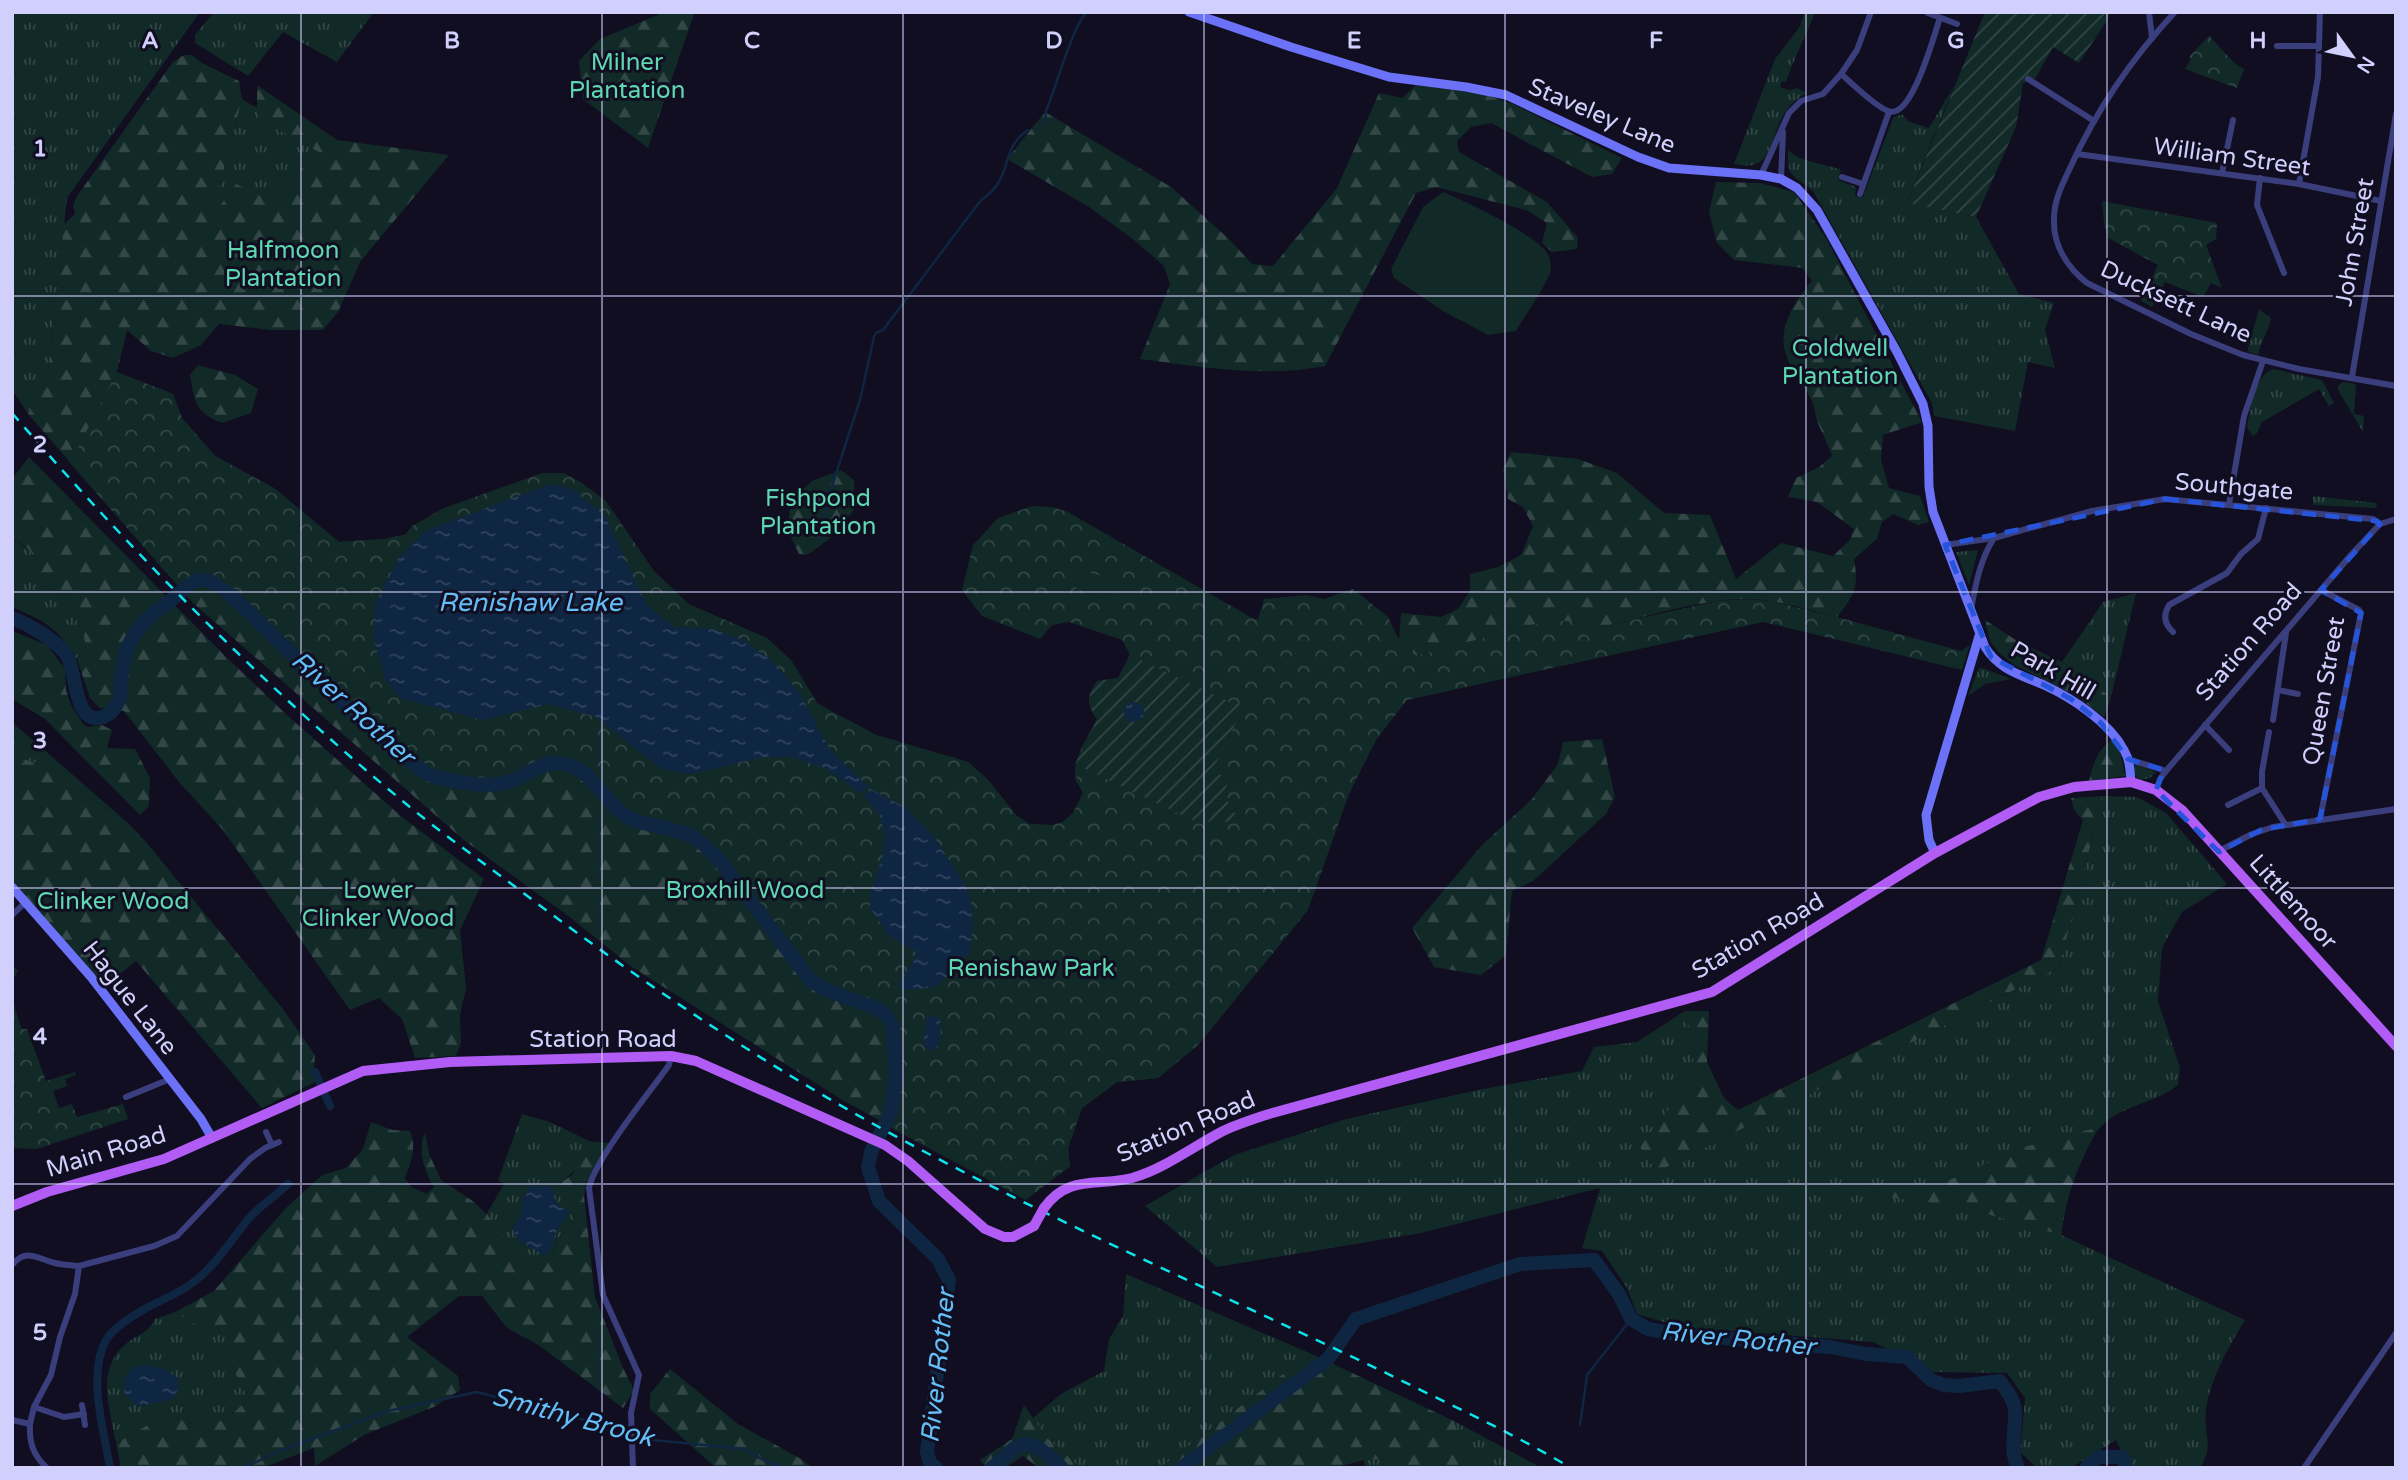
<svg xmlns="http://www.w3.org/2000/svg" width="2408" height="1480" viewBox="0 0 2408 1480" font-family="'Varela Round',sans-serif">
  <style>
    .grass { fill: url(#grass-tufts) }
    .forest { fill: url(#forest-firs) }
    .park { fill: url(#park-crowns) }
    .garden { fill: url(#garden-furrows) }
    .pitch { fill: #112927 }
    .water { fill: url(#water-ripples) }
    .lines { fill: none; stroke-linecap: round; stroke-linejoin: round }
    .stream { stroke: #0f2643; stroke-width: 2.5 }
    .canal { stroke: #0f2643; stroke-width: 8 }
    .river { stroke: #0f2643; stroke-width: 14 }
    .street { stroke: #3b3e7c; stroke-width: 6 }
    .secondary { stroke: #6b72f7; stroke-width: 9 }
    .primary { stroke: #b25cf6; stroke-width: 10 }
    .rail { stroke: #0ce5eb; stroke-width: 2.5; stroke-dasharray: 10 9; stroke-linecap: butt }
    .primary-bridge { stroke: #b25cf6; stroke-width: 10 }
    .marked { fill: none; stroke: #2654da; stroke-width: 5; stroke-dasharray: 14 9; stroke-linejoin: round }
    .grid { fill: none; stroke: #d1cffc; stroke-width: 2; stroke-opacity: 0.55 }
    .labels { text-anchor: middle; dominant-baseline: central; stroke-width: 6; stroke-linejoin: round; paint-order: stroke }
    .park-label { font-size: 24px; fill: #5fd8b1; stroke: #100e20 }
    .street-label { font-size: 24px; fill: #d1cffc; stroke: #100e20 }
    .water-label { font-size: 26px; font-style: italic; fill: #63bdf7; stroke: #100e20 }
    .grid-label { font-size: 23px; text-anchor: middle; font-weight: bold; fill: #d1cffc; stroke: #100e20; stroke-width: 6; stroke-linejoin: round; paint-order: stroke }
  </style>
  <defs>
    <pattern id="grass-tufts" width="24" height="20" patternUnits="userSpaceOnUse" patternTransform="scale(1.75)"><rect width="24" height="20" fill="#112927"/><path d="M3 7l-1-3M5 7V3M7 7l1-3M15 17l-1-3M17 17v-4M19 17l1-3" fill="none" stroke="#334747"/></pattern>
    <pattern id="forest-firs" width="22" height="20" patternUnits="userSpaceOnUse" patternTransform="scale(1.75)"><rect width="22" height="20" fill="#112927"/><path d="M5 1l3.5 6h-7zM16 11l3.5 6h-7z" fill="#334747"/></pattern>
    <pattern id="park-crowns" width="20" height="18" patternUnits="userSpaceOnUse" patternTransform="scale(1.75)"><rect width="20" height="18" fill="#112927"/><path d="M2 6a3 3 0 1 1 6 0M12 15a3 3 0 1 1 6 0" fill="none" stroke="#334747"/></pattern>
    <pattern id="garden-furrows" width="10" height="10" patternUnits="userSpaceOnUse" patternTransform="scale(1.75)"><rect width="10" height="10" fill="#112927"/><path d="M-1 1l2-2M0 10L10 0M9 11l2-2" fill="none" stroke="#334747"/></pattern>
    <pattern id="water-ripples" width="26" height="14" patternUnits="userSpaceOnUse" patternTransform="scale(1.75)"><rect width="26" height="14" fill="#0f2643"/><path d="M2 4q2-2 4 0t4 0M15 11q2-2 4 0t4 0" fill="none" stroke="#31445f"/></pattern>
  </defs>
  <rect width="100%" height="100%" fill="#100e20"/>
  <g class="grass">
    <polygon points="12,12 200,12 67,198 47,380 28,414 12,389"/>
    <polygon points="214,12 374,12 337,62 283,32 248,76 195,43 195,35"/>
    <path d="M1805 12H1815C1806 36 1794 58 1786 82L1782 81 1780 87 1790 90 1797 88 1807 93C1770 111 1779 154 1756 164 1749 167 1741 165 1734 164L1775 59 1799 28Z"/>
    <path d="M1954 86 1907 202 1976 217 2019 294 2054 303 2045 330 2055 368 2028 362 2015 431 1934 416 1932 403 1813 191C1793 175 1787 178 1788 150 1802 163 1824 163 1841 170L1838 180 1856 187 1855 196 1863 197 1893 118 1902 114 1908 121 1929 128Z"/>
    <polygon points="242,99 257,108 263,121 320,152 305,162 281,197 267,199 210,220"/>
    <path d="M2259 309 2271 318C2268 332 2261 341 2258 355L2249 352 2248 349Z"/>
    <path d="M2273 369 2322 380 2334 403 2329 406 2319 389 2262 422 2257 433 2253 436 2247 428C2250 411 2254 375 2273 369Z"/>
    <polygon points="2343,382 2356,384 2354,414 2364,416 2363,432 2338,390 2338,386"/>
    <polygon points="2313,496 2377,503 2376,508 2313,505"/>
    <path d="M13 539C34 552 38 557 40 582L63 597 83 631 86 649 77 659C55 626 48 623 12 607Z"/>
    <polygon points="1978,550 1969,585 1956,552"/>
    <polygon points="2136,593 2111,697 2062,662 2103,602"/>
    <polygon points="1979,668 1982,668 2011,679 1985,684 1968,696"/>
    <polygon points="12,722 128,823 47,767 18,757 12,752"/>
    <path d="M2134 764 2156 772 2150 778 2140 780C2134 775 2132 771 2134 764Z"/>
    <path d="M2103 796 2137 797 2166 813 2227 884 2182 912 2162 948 2158 1001 2180 1068 2178 1085C2158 1101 2132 1104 2111 1118 2080 1138 2066 1200 2061 1235L2245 1320C2228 1348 2211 1377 2206 1410 2203 1434 2215 1445 2200 1468H2130L2116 1440 2071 1468H2037L2020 1452 2025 1398 2007 1373 1933 1372 1873 1342 1680 1327 1637 1314 1627 1288 1602 1251 1582 1248 1600 1188 1421 1233 1217 1267 1145 1206 1234 1155 1346 1119 1483 1089 1582 1071 1594 1047 1637 1042 1685 1011 1693 1043 1694 1076 1640 1147 1657 1172 2059 967Z"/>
    <polygon points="522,1114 550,1122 589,1141 610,1143 603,1155 578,1168 560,1183 575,1215 557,1241 552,1257 541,1273 507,1243 501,1229 486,1215 504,1184 498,1180"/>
    <polygon points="1126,1274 1314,1355 1296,1364 1160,1468 1081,1468 1045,1436 1033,1418 1061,1394 1104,1371 1109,1339 1123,1316"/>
    <path d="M175 1312 193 1323 232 1336V1368L249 1398 226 1420 193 1424 167 1414 116 1443C110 1409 95 1369 126 1344 137 1334 148 1334 155 1319Z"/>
    <polygon points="1454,1421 1542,1468 1469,1468"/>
    <polygon points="1392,1459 1418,1468 1365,1468 1364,1460"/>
  </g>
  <g class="forest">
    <polygon points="660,14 694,14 648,148 583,99 579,61 600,39"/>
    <polygon points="184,55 192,55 202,63 239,81 242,99 211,218 236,184 267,199 281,197 305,162 319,152 262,121 257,108 257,85 337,140 449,155 360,262 338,312 323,330 270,330 219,324 201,345 173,358 151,351 127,330 117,372 173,394 182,418 215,456 274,488 338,542 384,539 427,530 818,704 876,735 968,762 989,781 1017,816 1029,824 1052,825 1063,822 1073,813 1083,793 1075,779 1075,764 1185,1031 1199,1044 1158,1078 1117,1082 1082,1108 1068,1148 1070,1166 1026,1200 844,1101 632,967 567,915 465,841 192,602 28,414 47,380 64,224 75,214 73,206 77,196 173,62"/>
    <path d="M1416 85 1483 94 1513 104 1622 158 1612 174 1592 177 1491 123 1471 127 1457 141 1459 152 1547 202 1578 238 1577 249 1552 252 1542 243 1547 223 1526 210 1436 187 1416 193 1325 366C1264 378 1201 367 1140 359L1170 284 1164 266 1134 240 1089 207 1007 159 1045 112 1171 187 1230 240 1252 264 1273 266 1337 188 1379 93 1402 98Z"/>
    <path d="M1716 182 1760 183 1794 192 1826 238 1922 422 1883 435 1881 460 1889 488 1920 496 1929 522 1918 525 1893 514 1882 522 1877 539 1854 559C1859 586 1855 595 1837 617 1808 610 1777 599 1746 599 1705 598 1643 618 1601 627L1583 621H1547L1416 656 1399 640 1401 613 1441 617 1458 609 1470 591V574L1498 567 1521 555 1533 526 1523 507 1508 499 1503 469 1511 452 1578 459 1617 473 1664 513 1710 515 1736 579 1781 543 1833 556 1850 540 1854 529 1817 502 1788 497 1796 478 1819 467 1832 456C1828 445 1824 436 1819 426 1815 417 1815 407 1811 399 1803 384 1789 368 1785 351 1778 325 1797 299 1812 281L1803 268 1734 260 1717 243 1709 212Z"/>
    <path d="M198 365 235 375 258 389 251 413 222 423C195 412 195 403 190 375Z"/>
    <path d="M29 457 222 653 288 716 402 817 484 879 460 930 466 988 460 1015 461 1043 456 1056 415 1058 402 1019 379 998 350 1010 223 830 179 782 124 711 100 708 90 698 77 659 86 649 83 631 63 597 40 582C38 561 33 547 12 539V479Z"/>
    <polygon points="841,470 854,480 854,510 828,540 807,555 799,554 787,529 791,501 812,481"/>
    <polygon points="1985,620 2019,642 2062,662 2111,697 2104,717 2075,695 2014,665 1998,652 1990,641"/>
    <polygon points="12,631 47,645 65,669 66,690 71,705 83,724 88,727 102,725 112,730 107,748 135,749 150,778 149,806 140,815 45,719 12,699"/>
    <polygon points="1602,739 1615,797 1606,814 1533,881 1512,891 1506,955 1481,975 1434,967 1412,928 1482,845 1532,799 1558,764 1563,742"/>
    <path d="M2112 740 2121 755 2125 776 2089 781C2093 764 2097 750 2112 740Z"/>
    <polygon points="12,752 18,757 47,767 128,823 146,842 283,1009 315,1055 314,1069 317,1081 262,1108 136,961 104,987 12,880"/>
    <polygon points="2103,796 2059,967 1657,1172 1640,1147 1694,1076 1693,1043 1685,1011 1709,1011 1707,1062 1724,1098 1738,1110 2041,960 2083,820 2074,810 2071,798"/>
    <path d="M371 1122 392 1130 410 1131C417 1148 411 1162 405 1178L411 1187 427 1194 434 1187C424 1170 417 1151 425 1132L429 1154 441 1180 474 1202 501 1229 507 1243 513 1244 541 1273 552 1257 557 1241 575 1215 560 1195V1183L572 1175 586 1155H603L586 1184 584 1196 595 1297 623 1368 634 1390 623 1408 537 1344 507 1328 482 1296H459L407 1337 458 1376 460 1390 436 1406 364 1435 315 1466 314 1448 262 1468H121L116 1443 167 1414 193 1424 226 1420 249 1398 232 1368V1336L193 1323 175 1312 214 1291 285 1209 322 1175 346 1168 363 1149Z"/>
    <path d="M2099 1127C2078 1164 2067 1193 2061 1235L1966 1208 1860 1193 1867 1184 1936 1186 2021 1148Z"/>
    <polygon points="1314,1355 1454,1421 1469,1468 1418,1468 1391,1459 1364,1460 1334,1468 1160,1468 1296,1364"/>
    <polygon points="670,1369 738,1424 801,1459 813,1468 716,1468 650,1409 650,1394"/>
    <polygon points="1024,1405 1045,1436 1081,1468 1039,1468 1023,1456 1005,1468 986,1468 980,1460 1012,1439"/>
  </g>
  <g class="park">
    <path d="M2209 36C2221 47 2230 62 2244 69L2237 88 2185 69 2191 59 2189 57Z"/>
    <polygon points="2102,201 2217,223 2216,239 2206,245 2222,288 2211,283 2203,297 2165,282 2152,307 2141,301 2158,265 2108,238 2104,223"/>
    <path d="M117 372 173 394 182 418 215 456 274 488 339 542 384 539 405 535 412 526 444 508 542 473H564L582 483 606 501 654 571 689 604 767 638 791 660 818 704 876 735 968 762 989 781 1017 816 1029 824 1052 825 1063 822 1073 813 1083 793C1067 762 1083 747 1097 719 1086 704 1087 696 1097 681L1118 678 1130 655 1122 640 1069 622 1052 625 1040 639 982 616 962 590 973 545 998 518 1032 506 1052 507 1068 512 1254 619H1258L1264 599 1307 595 1324 599 1353 589 1388 617 1399 640 1416 656 1547 621H1583L1601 627 1717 601 1745 599 1771 601 1837 617 1961 651 1970 645 1962 670 1763 622 1407 700 1376 740 1349 794 1308 910 1199 1044 1158 1078 1117 1082 1082 1108 1068 1148 1070 1166 1026 1200 889 1127 898 1112 902 1077 898 1026 893 1016 882 1006 829 986 814 976 726 860 708 841 692 830 630 812 583 765 566 757 549 756 499 780 440 773 430 769 360 712 235 591 213 576 198 574 179 587 70 463Z"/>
    <path d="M12 964 18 971C6 986 16 1013 22 1029H27L46 1081 75 1072 76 1075 65 1079 67 1086 53 1091 59 1108 72 1104 77 1117 123 1104 128 1119 37 1149 12 1148Z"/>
  </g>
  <g class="garden">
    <polygon points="1985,12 2109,12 2108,19 2079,63 2053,47 2035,79 2023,83 2016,127 1976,217 1907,203"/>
    <path d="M1130 655 1234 704H1245L1212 771 1229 779 1222 799 1231 803 1238 822 1194 821 1075 764 1097 719C1086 704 1087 696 1097 681L1118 678Z"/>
  </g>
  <g class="pitch">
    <path d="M1443 192C1465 201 1535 234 1547 253 1550 257 1551 264 1551 269 1550 280 1523 319 1516 331L1488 335 1443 311 1394 278 1391 269 1423 207Z"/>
    <polygon points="1082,570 1120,582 1114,601 1076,589"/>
  </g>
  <g class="water">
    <polygon points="550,484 572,489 605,516 646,604 674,627 712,629 743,640 771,660 799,692 830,750 868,786 861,794 828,770 791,756 758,758 692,774 661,769 596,717 549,704 483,720 400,698 386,681 374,640 375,605 399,557 427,530"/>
    <circle cx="1134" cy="712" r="10"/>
    <polygon points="870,789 903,806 932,834 963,881 971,902 973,924 970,953 936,987 908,990 900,987 899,984 916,957 915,951 888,935 870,908 871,890 883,855 885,833 879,814 864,796"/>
    <polygon points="932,1016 940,1019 941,1037 937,1048 931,1050 923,1045 927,1018"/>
    <polygon points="547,1186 551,1187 557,1205 570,1211 556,1232 550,1251 544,1255 519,1241 512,1228 521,1216 523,1198 529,1187"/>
    <polygon points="148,1365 167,1370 178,1378 179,1390 173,1399 138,1406 124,1393 125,1378 132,1367"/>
  </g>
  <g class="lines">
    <g class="stream">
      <path d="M1045 123 1046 111C1054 93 1075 18 1088 12"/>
      <path d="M820 539 832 486 860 400 874 337 876 333 883 330 981 200C1015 178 998 150 1028 130"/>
      <polyline points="1580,1425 1587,1375 1631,1319"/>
      <polyline points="243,1468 287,1448 388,1411 477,1392 624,1430 643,1439 745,1449 763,1460 786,1468"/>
    </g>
    <g class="canal">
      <polyline points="315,1072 330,1106"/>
      <path d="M110 1468C104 1431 87 1375 106 1340 113 1328 131 1317 143 1310 160 1300 179 1294 195 1281 218 1263 232 1238 251 1216 262 1205 276 1195 288 1184"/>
    </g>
    <g class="river">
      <path d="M12 618C30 625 54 639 66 654 77 669 73 727 103 717 112 714 117 706 120 697 122 662 124 638 153 614 160 608 168 603 175 597 183 591 192 579 202 580 213 580 222 589 231 595L356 716 427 774C448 781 490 790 511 781 524 776 541 763 555 763 590 762 601 800 626 816 644 827 669 826 688 835 701 840 711 852 721 862L810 980 826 990 879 1009 889 1019 893 1028 896 1075 891 1112 871 1152 868 1167 879 1201 938 1259 949 1280 927 1452 930 1463 936 1468"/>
      <path d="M991 1468C1000 1463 1005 1456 1013 1449 1031 1435 1049 1456 1062 1468"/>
      <path d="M1181 1468 1328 1359 1356 1319 1520 1264 1594 1260 1619 1294 1631 1319 1648 1329 1675 1334 1830 1347 1866 1354 1907 1357 1931 1380 1944 1385 1959 1386 2000 1381C2006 1390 2015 1400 2015 1411 2016 1431 2009 1449 2018 1468"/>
      <polyline points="2086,1468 2099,1457 2123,1457 2126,1468"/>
    </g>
    <g class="street">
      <polyline points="2149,12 2152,38"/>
      <path d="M2175 12C2132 58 2096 111 2070 168 2062 185 2054 200 2054 219 2053 245 2067 267 2087 283L2191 334 2243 355 2299 369 2396 386"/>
      <polyline points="1928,13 1957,24"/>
      <polyline points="2277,46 2319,46"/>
      <path d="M1841 74C1853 84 1873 105 1888 111 1912 121 1934 34 1940 18"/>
      <polyline points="2028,79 2094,121"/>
      <polyline points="2077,154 2299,184 2381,201"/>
      <polyline points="2222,173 2233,120"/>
      <polyline points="1761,175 1789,113 1801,101 1823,94 1841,74 1857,50 1871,12"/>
      <polyline points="1842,177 1863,184"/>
      <polyline points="2260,178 2257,205 2284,273"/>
      <polyline points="1781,179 1783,132"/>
      <polyline points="2299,184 2318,77 2320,12"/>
      <polyline points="1860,194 1889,112"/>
      <polyline points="2352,377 2396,114"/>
      <polyline points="2229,504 2244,416 2263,361"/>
      <polyline points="1945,545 1994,538 2092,511 2165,499 2373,519 2380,524"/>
      <path d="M1971 609C1976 583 1980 560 1994 538"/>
      <path d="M2173 632C2164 624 2163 615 2169 605L2227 573 2241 554 2258 539 2266 508"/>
      <polyline points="2278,690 2298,694"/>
      <polyline points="2273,720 2286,633"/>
      <polyline points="2205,725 2229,750"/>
      <polyline points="2269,732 2262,772 2262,788 2285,824"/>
      <polyline points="2128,759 2166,771"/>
      <polyline points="2156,790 2160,779 2166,771 2350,556 2380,524 2396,519"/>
      <polyline points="2228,805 2262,788"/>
      <polyline points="2320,819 2361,613 2359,610 2321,590"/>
      <polyline points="2219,851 2252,834 2273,827 2396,809"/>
      <polyline points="12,915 26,902"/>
      <polyline points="126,1097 170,1079"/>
      <polyline points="266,1132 272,1145"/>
      <path d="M12 1265C26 1247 38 1259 55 1263 62 1265 71 1265 79 1266L75 1294 60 1337 51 1375 34 1407 30 1424 12 1420"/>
      <polyline points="79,1266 154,1246 177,1236 250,1159 265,1148 279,1142"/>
      <polyline points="82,1405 85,1425"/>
      <polyline points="34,1407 64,1417 84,1414"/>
      <path d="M30 1424C29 1443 33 1455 47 1468"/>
      <path d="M633 1468 631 1413 639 1375 603 1295 589 1188C595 1159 650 1092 669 1065L671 1056"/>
      <polyline points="2304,1468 2396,1333"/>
    </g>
    <g class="secondary">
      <path d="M1189 12 1291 47 1389 77 1466 87 1506 95 1638 157 1669 168 1761 175 1781 179 1797 188 1817 210 1897 352 1923 404 1928 426 1929 487 1933 512 1985 647C1999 670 2021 675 2044 685 2072 698 2109 722 2124 750 2130 760 2130 771 2131 782"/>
      <polyline points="1935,853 1929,840 1926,815 1979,636"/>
      <polyline points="12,887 91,977 201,1119 212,1138"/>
    </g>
    <g class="primary">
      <polyline points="12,1206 47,1192 164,1159 363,1071 450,1062 671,1056 696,1061 885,1145 908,1161 985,1229 1004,1237 1013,1237 1034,1226"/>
      <path d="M1044 1208C1069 1174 1097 1187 1132 1178 1164 1169 1194 1146 1223 1131 1238 1124 1254 1119 1269 1114L1712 992 1935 853 2039 797 2074 787 2131 782 2156 790 2183 811 2396 1046"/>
    </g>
    <path class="rail" d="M12 413C133 553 262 685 405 803 446 837 491 868 534 901 659 995 788 1080 927 1153 1077 1232 1232 1299 1384 1372 1446 1403 1511 1432 1571 1468"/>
    <polyline class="primary-bridge" points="1034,1226 1044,1208"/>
  </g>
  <path class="marked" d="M2165 499 2377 521 2380 524 2321 590 2361 613 2320 819 2261 830 2219 852 2156 790 2164 770 2128 759 2101 723 2071 699 1991 657 1945 545Z"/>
  <path class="grid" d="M301 12V1468M602 12V1468M903 12V1468M1204 12V1468M1505 12V1468M1806 12V1468M2107 12V1468M12 296H2396M12 592H2396M12 888H2396M12 1184H2396"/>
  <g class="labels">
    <g class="park-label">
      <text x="627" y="62">Milner<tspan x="627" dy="28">Plantation</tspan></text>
      <text x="283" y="250">Halfmoon<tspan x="283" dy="28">Plantation</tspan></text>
      <text x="1840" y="348">Coldwell<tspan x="1840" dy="28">Plantation</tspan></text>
      <text x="818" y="498">Fishpond<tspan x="818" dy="28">Plantation</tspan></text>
      <text x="378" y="890">Lower<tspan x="378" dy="28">Clinker Wood</tspan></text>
      <text x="745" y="890">Broxhill Wood</text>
      <text x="113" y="901">Clinker Wood</text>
      <text x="1031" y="968">Renishaw Park</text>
    </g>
    <g class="street-label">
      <text transform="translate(1602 116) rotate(23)">Staveley Lane</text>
      <text transform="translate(2232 157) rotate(8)">William Street</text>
      <text transform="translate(2355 242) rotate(-80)">John Street</text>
      <text transform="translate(2176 302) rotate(25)">Ducksett Lane</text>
      <text transform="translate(2234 487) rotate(5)">Southgate</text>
      <text transform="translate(2249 642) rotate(-49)">Station Road</text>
      <text transform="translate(2053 671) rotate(30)">Park Hill</text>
      <text transform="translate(2324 691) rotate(-80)">Queen Street</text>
      <text transform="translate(2293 902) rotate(48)">Littlemoor</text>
      <text transform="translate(1758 936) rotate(-30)">Station Road</text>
      <text transform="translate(130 998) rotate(52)">Hague Lane</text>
      <text x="603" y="1039">Station Road</text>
      <text transform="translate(1186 1127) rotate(-23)">Station Road</text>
      <text transform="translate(106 1152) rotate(-17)">Main Road</text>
    </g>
    <g class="water-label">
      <text x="530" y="602">Renishaw Lake</text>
      <text transform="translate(353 708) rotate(42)">River Rother</text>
      <text transform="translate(1738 1339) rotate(6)">River Rother</text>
      <text transform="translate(938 1366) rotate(-84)">River Rother</text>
      <text transform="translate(573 1417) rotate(15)">Smithy Brook</text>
    </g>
  </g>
  <g class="grid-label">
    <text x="150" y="48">A</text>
    <text x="452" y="48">B</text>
    <text x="752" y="48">C</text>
    <text x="1054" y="48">D</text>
    <text x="1354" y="48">E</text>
    <text x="1656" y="48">F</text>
    <text x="1956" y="48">G</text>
    <text x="2258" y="48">H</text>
    <text x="40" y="156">1</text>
    <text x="40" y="452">2</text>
    <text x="40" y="748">3</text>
    <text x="40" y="1044">4</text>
    <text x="40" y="1340">5</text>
  </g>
  <rect width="2408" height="1480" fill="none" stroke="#d1cffc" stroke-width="28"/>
  <g transform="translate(2352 56) rotate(123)" stroke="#100e20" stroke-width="5" paint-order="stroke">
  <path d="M0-5L12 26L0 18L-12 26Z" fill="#d1cffc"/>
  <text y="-10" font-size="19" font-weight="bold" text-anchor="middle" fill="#d1cffc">N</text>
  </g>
</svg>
